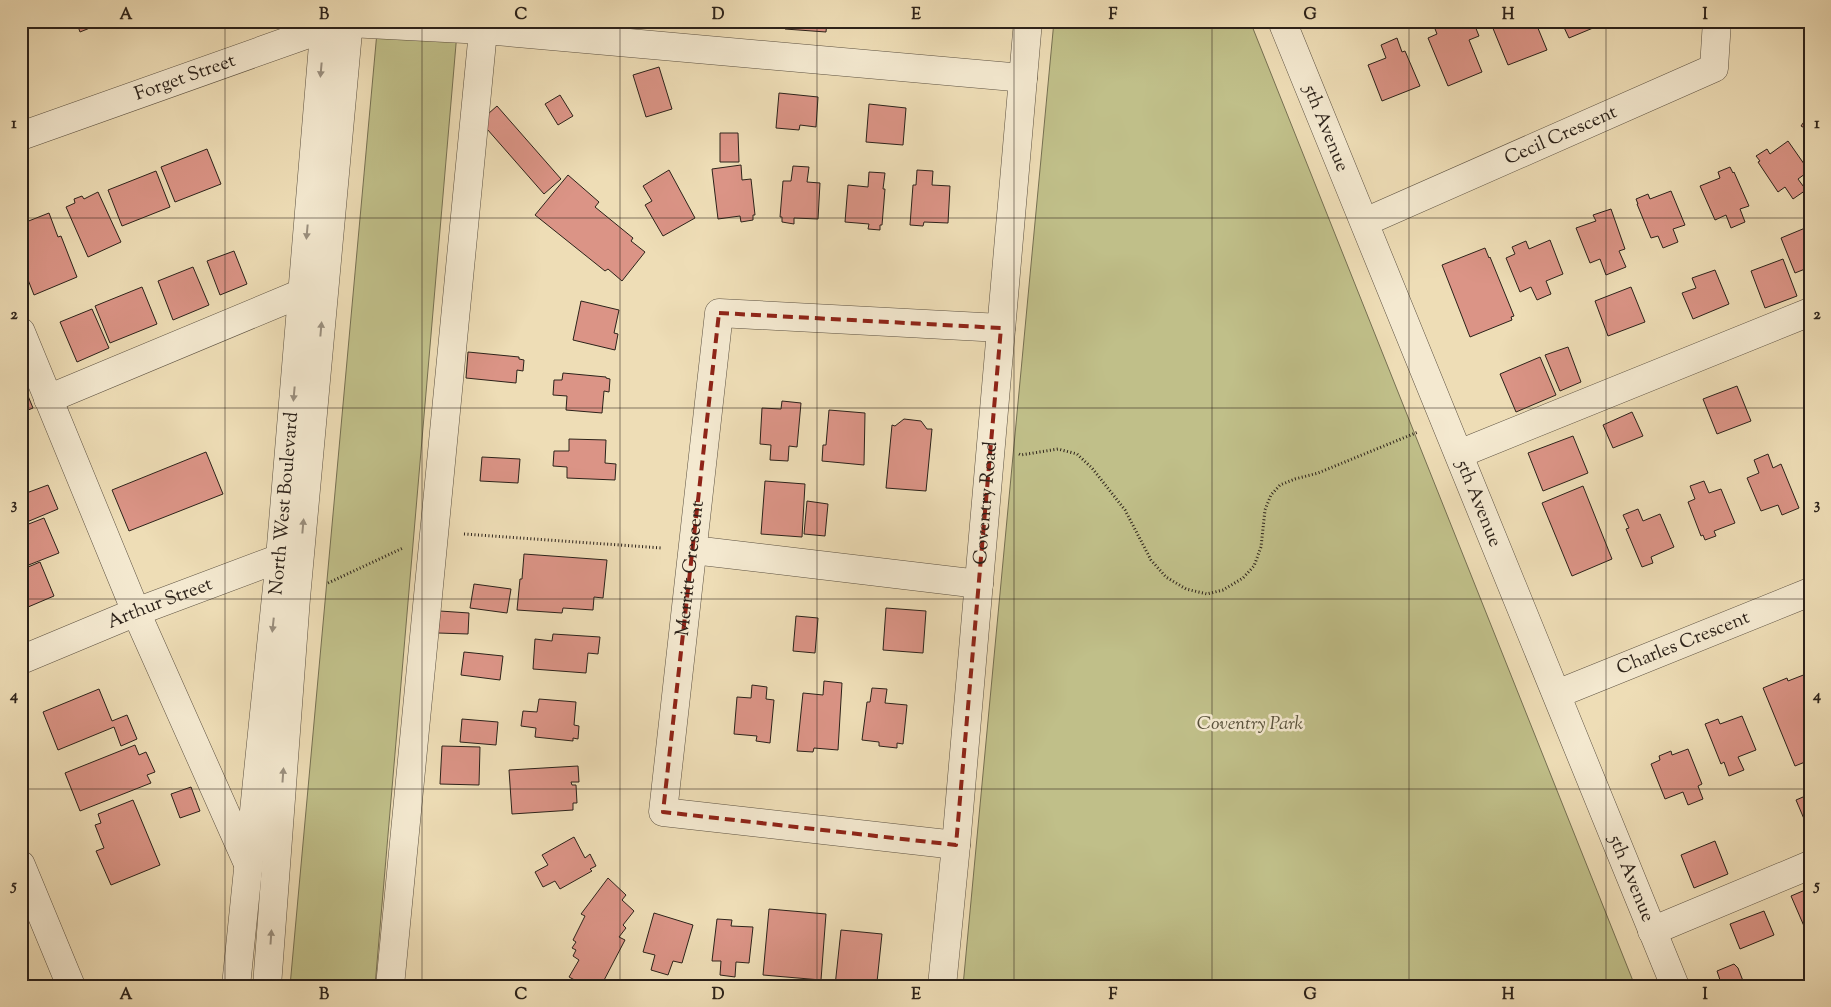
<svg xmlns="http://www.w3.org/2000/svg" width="1831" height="1007" viewBox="0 0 1831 1007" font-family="'Sorts Mill Goudy',serif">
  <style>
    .green { fill: #c0bf89; stroke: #767052 }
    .building { fill: #db9486; stroke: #2c221a }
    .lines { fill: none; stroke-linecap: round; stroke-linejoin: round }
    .minor-casing { stroke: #5c5141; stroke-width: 29 }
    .path { stroke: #2c221a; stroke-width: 3; stroke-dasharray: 1 2.5; stroke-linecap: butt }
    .minor { stroke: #f4e9d0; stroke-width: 28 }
    .oneway { fill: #9a8f7e }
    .marked { fill: none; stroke: #8f2418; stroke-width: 4; stroke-dasharray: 10 6; stroke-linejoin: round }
    .grid { fill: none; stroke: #2c221a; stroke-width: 1; stroke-opacity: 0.55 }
    .labels { text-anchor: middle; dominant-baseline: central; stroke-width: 5; stroke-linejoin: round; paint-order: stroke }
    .street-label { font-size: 19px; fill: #2c221a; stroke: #f4e9d0 }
    .park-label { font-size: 19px; font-style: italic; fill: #58513b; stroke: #f4e9d0 }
    .neatline { fill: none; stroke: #2c221a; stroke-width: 2 }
    .grid-label { font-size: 16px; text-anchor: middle; font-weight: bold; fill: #2c221a }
  </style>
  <rect width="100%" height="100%" fill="#eeddb6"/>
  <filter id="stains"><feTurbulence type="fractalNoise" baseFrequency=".004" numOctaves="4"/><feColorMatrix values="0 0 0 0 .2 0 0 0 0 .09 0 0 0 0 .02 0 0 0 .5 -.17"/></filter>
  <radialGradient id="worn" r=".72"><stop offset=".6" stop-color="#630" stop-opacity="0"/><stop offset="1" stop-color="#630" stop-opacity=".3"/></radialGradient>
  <g class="green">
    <polygon points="378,21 458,21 375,986 290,986"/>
    <polygon points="1054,21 1250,21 1635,986 963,986"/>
  </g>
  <g class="building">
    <polygon points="76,21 107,21 80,32"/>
    <polygon points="785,21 827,21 826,32 785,29"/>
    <polygon points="952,21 976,21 976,26 952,24"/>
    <polygon points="1432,21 1473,21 1479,36 1469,40 1482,72 1448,86 1428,38 1437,34"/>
    <polygon points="1493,21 1535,21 1547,50 1508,65 1492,26 1494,25"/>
    <polygon points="1561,21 1605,21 1605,23 1569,38"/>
    <polygon points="1397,38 1402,52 1405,51 1420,86 1382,101 1368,65 1386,58 1381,45"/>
    <polygon points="659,67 672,109 646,117 633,75"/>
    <polygon points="779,93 818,97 816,127 800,125 799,130 776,128"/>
    <polygon points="560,95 573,116 558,125 545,104"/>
    <polygon points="869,104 906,108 903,145 866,142"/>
    <polygon points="497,106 561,179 544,194 480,121"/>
    <polygon points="1810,113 1810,131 1801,126"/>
    <polygon points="720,133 738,133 739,162 720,162"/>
    <polygon points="1788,141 1809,171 1798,179 1806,190 1793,199 1785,187 1778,192 1758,162 1760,161 1756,156 1767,149 1770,154"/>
    <polygon points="207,149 221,184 175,202 161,167"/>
    <polygon points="741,165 742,180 751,179 755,215 753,215 753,220 741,222 740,216 718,219 712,169"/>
    <polygon points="793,166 809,167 807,182 820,183 818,219 794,218 794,224 782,222 782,217 780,217 783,181 791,181"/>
    <polygon points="1730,167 1733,173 1734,172 1749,206 1740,209 1745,222 1731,228 1726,215 1715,220 1700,186 1720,178 1718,172"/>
    <polygon points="669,170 695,218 663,236 645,205 652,201 643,186"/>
    <polygon points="917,170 933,171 932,185 950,186 948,223 924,222 923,226 910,225 913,185 916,185"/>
    <polygon points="156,171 170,207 122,226 108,190"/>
    <polygon points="869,172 885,173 883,189 885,189 882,225 880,225 880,230 868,229 869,224 845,222 848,185 868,187"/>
    <polygon points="568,175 599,202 595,207 633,238 631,241 645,252 622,281 608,269 605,271 535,215"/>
    <polygon points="1671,191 1685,225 1673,229 1678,242 1663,248 1658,236 1651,238 1637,204 1638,204 1636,199 1648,194 1650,199"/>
    <polygon points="98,192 121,242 88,257 66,207 75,203 74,199 82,196 84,199"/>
    <polygon points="1611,209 1625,249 1619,251 1626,267 1606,275 1600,259 1590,263 1576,228 1596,221 1593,215"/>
    <polygon points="49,213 58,237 61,236 77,277 34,295 21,262 21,252 24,251 21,243 21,224"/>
    <polygon points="1810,226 1810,267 1795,273 1781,238"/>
    <polygon points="1550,240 1563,274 1546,281 1551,294 1537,300 1531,287 1520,292 1506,258 1515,254 1512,247 1526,241 1529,249"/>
    <polygon points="1485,248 1489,258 1490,257 1514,316 1511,317 1512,320 1470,337 1442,265"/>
    <polygon points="234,251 247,284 220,295 207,261"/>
    <polygon points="1783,259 1797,296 1765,308 1751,271"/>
    <polygon points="193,267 209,305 173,320 158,281"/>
    <polygon points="1715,270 1729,304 1693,319 1682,293 1696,288 1692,278"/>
    <polygon points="142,287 157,324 110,343 95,306"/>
    <polygon points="1631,287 1645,322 1608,336 1595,301"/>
    <polygon points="581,301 619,310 614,333 618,334 615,350 573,340"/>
    <polygon points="92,309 109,348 77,362 60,322"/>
    <polygon points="1568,347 1581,382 1560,391 1545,355"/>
    <polygon points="468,352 519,357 519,359 524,360 523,371 517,370 516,383 466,378"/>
    <polygon points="1540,357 1556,395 1516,412 1500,374"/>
    <polygon points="563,373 606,377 606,378 610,379 609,392 604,391 602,413 566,410 567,396 553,395 554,380 562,380"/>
    <polygon points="21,379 33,408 21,413"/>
    <polygon points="1737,386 1751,421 1717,434 1703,399"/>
    <polygon points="782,401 801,403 797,447 789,446 788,461 770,460 771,445 760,444 762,408 781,409"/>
    <polygon points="829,410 865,413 864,465 822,461 823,445 826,445"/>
    <polygon points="1632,412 1643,436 1613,448 1603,425"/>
    <polygon points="904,419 921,421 927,429 932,429 926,491 886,488 892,425 895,426"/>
    <polygon points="1573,436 1588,473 1543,491 1528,453"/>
    <polygon points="569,439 606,440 605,463 616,464 615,480 567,478 567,467 553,466 554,451 569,451"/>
    <polygon points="206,452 223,494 129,531 112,490"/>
    <polygon points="1768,454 1773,468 1781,464 1799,508 1782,515 1778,505 1761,511 1747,478 1759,473 1754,460"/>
    <polygon points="482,457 520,459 518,483 480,481"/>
    <polygon points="765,481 805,484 802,537 761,534"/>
    <polygon points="1704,481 1709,493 1721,489 1735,523 1714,531 1716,536 1705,540 1703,535 1701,536 1688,502 1695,499 1690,486"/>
    <polygon points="48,485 58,509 22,524 21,495"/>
    <polygon points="1583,486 1612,559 1572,576 1542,503"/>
    <polygon points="807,501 828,504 825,536 804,534"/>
    <polygon points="1638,509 1643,521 1660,514 1674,547 1651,557 1653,563 1642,567 1626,529 1629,528 1623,515"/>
    <polygon points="44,518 59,553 21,568 21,527"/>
    <polygon points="524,554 607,560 603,598 594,597 593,610 563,608 562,613 517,610 520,579 522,579"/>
    <polygon points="40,562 54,596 21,610 21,570"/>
    <polygon points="474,584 511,589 507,613 470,608"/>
    <polygon points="886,608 926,611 923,653 883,650"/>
    <polygon points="440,611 469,613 468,634 438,633"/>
    <polygon points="796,616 818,618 815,653 793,651"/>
    <polygon points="553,634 600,637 598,654 588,653 586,673 533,669 535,639 552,641"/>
    <polygon points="464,652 503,656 500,680 461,675"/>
    <polygon points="1806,674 1810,683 1810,760 1795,766 1763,688 1787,678 1788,681"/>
    <polygon points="824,681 842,683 838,750 814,748 813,752 797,751 803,693 823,695"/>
    <polygon points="752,685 767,687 766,699 774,700 770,743 756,741 757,736 734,734 737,697 751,698"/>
    <polygon points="872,688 887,689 885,703 907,705 903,744 897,743 897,748 879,746 879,742 862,740 867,702 870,702"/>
    <polygon points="99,689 112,721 127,715 137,739 121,746 114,727 58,750 43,712"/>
    <polygon points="539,699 576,702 574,725 579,726 578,739 573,738 573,741 535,737 536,728 521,726 523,711 537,712"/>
    <polygon points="1742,716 1756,750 1738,757 1744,770 1729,776 1724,762 1721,764 1705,724 1718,719 1720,724"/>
    <polygon points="462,719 498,722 496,745 460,742"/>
    <polygon points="135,745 139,755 146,752 155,772 147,775 151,783 80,811 65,773"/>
    <polygon points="442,746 480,747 479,785 440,784"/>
    <polygon points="1688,749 1702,784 1698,786 1703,799 1688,805 1683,792 1665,799 1651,764 1660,760 1659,756 1671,751 1672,755"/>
    <polygon points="578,766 579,782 571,782 572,785 576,785 577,803 573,803 573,810 512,814 509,770"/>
    <polygon points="191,787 200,811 180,818 171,794"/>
    <polygon points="1810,794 1810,833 1796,800"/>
    <polygon points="133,800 160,865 111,885 96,851 104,848 95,825 101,823 98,814"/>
    <polygon points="574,837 585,858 590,854 596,866 590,869 592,871 560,889 555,881 543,887 535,872 548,865 542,855"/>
    <polygon points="1715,841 1728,874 1694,888 1681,855"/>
    <polygon points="608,878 626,895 622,900 634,911 623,925 626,928 619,937 625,940 601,986 586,986 569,977 579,960 573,956 576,950 572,948 576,942 573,940 585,916 581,914"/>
    <polygon points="1810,888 1810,940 1791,896"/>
    <polygon points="769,909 826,914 821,980 763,975"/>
    <polygon points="1764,911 1774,935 1740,949 1730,924"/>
    <polygon points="654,913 693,925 682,963 673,961 668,975 651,970 655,955 643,952"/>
    <polygon points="717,919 732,920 731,926 753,927 749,963 736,962 735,977 720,975 721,961 712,961"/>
    <polygon points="841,930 882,934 877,982 863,981 863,986 835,986"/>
    <polygon points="1734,964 1738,968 1745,986 1722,986 1717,971"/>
  </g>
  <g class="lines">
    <defs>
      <g id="minor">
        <path id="s1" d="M1282 21 1675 986"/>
        <path id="s2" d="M21 136 325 28 349 23 484 30 1023 78"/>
        <path id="s3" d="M1365 222 1714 68 1717 21"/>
        <polyline points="21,332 136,612 249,866"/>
        <polyline points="48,399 302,293"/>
        <polyline points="1459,454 1810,312"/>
        <polyline points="693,550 979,584"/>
        <path id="s4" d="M21 660 136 612 280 558 296 555"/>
        <path id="s5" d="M1557 694 1810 592"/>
        <path id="s6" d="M956 845 663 812 719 313 1001 328"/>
        <polyline points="21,865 71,986"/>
        <polyline points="1652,931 1810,865"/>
        <path id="s7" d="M236 986 280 558 325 21"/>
        <polyline points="267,986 296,598 349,21"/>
        <polyline points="390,986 484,21"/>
        <path id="s8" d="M942 986 956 845 1028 21"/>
      </g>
    </defs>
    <use href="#minor" class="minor-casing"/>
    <g class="path">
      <polyline points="1019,454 1021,455 1058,449 1077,454 1092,468 1125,510 1151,560 1166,577 1186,589 1207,594 1223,590 1243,578 1254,566 1261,547 1265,510 1271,495 1280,485 1295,479 1318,473 1418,432"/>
      <polyline points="464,534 662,548"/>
      <polyline points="328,583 403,548"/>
    </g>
    <use href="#minor" class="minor"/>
  </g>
  <defs><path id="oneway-solid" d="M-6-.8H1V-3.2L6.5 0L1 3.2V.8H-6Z" transform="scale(1.25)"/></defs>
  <g class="oneway">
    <use href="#oneway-solid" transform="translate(321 70) rotate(95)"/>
    <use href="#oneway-solid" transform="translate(307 232) rotate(95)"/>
    <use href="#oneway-solid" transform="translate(321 329) rotate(-85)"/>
    <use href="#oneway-solid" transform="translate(294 394) rotate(95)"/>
    <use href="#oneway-solid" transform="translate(303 526) rotate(-85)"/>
    <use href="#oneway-solid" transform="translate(273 625) rotate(96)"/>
    <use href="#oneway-solid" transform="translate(283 775) rotate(-86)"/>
    <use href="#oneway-solid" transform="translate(271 937) rotate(-86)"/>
  </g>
  <path class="marked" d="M719 313 1001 328 956 845 663 812Z"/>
  <path class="grid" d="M225 21V986M422 21V986M620 21V986M817 21V986M1014 21V986M1212 21V986M1409 21V986M1606 21V986M21 218H1810M21 408H1810M21 599H1810M21 789H1810"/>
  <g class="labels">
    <g class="street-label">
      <text stroke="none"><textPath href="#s2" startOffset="174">Forget Street</textPath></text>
      <text stroke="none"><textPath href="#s1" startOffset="116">5th Avenue</textPath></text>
      <text stroke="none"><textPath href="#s3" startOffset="214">Cecil Crescent</textPath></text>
      <text stroke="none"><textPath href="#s1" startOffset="521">5th Avenue</textPath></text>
      <text stroke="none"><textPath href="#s7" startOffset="485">North West Boulevard</textPath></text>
      <text stroke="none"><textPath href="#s8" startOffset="485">Coventry Road</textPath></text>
      <text stroke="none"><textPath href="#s6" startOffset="540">Merritt Crescent</textPath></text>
      <text stroke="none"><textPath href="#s4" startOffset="150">Arthur Street</textPath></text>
      <text stroke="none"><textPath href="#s5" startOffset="136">Charles Crescent</textPath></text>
      <text stroke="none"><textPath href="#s1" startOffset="926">5th Avenue</textPath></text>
    </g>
    <g class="park-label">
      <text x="1250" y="724">Coventry Park</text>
    </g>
  </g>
  <rect width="1831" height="1007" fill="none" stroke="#eeddb6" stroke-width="55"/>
  <rect x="28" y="28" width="1776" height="952" class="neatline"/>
  <g class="grid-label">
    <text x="126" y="19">A</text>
    <text x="324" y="19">B</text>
    <text x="521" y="19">C</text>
    <text x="718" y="19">D</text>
    <text x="916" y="19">E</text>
    <text x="1113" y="19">F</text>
    <text x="1310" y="19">G</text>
    <text x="1508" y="19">H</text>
    <text x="1705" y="19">I</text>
    <text x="14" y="128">1</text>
    <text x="1817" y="128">1</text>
    <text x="14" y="319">2</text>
    <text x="1817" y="319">2</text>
    <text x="14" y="509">3</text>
    <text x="1817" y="509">3</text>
    <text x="14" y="700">4</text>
    <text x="1817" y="700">4</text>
    <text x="14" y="890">5</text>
    <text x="1817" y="890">5</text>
    <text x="126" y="999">A</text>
    <text x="324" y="999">B</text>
    <text x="521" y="999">C</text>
    <text x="718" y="999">D</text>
    <text x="916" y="999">E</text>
    <text x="1113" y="999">F</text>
    <text x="1310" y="999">G</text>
    <text x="1508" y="999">H</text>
    <text x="1705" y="999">I</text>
  </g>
  <rect width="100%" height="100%" filter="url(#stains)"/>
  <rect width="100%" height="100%" fill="url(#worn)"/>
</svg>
